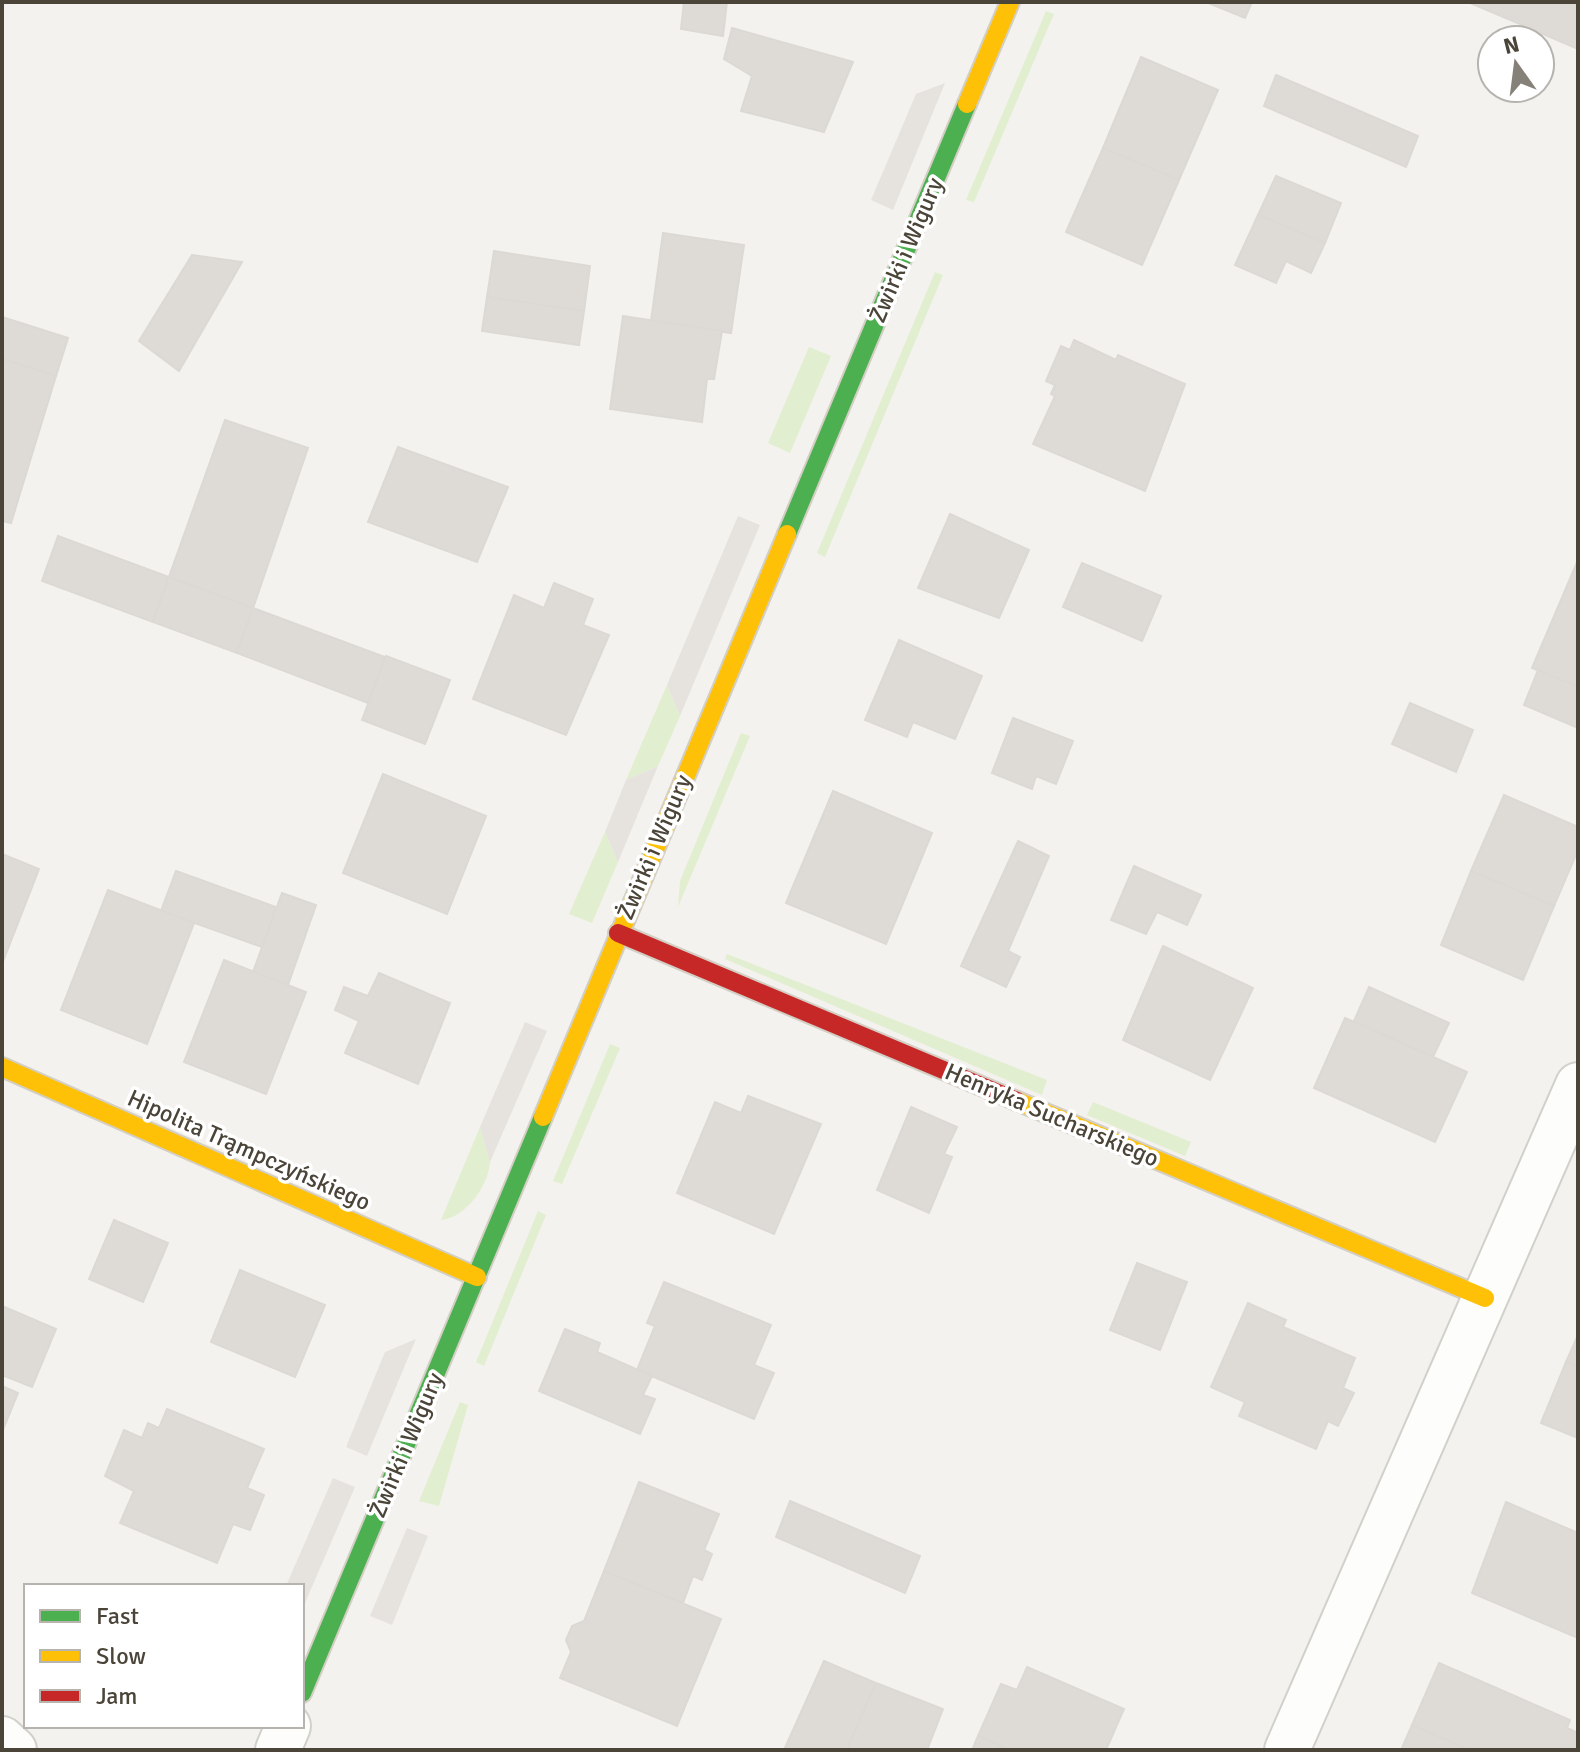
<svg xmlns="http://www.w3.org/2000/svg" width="1580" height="1752" viewBox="0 0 1580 1752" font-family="Signika,sans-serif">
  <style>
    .green { fill: #e1eecf }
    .parking { fill: #e6e3df }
    .building { fill: #dedbd6; stroke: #dcd9d4; stroke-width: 2 }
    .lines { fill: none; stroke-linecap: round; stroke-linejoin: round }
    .street-casing { stroke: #d2d0cb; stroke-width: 48 }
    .fast-casing { stroke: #d3cfc5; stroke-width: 22 }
    .slow-casing { stroke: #d3cfc5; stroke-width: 22 }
    .jam-casing { stroke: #d3cfc5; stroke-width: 22 }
    .street { stroke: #fdfdfc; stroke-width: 44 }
    .fast { stroke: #4caf50; stroke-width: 18 }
    .slow { stroke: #ffc107; stroke-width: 18 }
    .jam { stroke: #c62828; stroke-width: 18 }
    .labels { text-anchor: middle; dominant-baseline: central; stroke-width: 7; stroke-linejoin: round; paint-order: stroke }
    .street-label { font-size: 24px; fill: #4b4439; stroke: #fff }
  </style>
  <rect width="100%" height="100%" fill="#f4f2ee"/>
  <g class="green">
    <polygon points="1046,11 1054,14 974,202 966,200"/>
    <polygon points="935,272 943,275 825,557 817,553"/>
    <polygon points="809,347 831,356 790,453 768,443"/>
    <polygon points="667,685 680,716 658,766 626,780"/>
    <polygon points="741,733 750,736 678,907 680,881"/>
    <polygon points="605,832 618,862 592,923 569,914"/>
    <polygon points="727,954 1047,1080 1042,1095 725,959"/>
    <polygon points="610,1044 620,1048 562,1184 553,1181"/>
    <polygon points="1093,1102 1191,1142 1185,1156 1087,1115"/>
    <path d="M480 1127C483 1137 489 1148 490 1158 491 1183 466 1218 441 1220Z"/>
    <polygon points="538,1211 546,1215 484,1366 476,1362"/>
    <polygon points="460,1402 468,1405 439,1506 419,1501"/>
  </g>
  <g class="parking">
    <polygon points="945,83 893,210 871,200 916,94"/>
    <polygon points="738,516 760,525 680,716 667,685"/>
    <polygon points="658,766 618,862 605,832 626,780"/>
    <polygon points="525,1022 547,1031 490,1162 480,1127"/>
    <polygon points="416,1339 367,1456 346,1447 385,1352"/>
    <polygon points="333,1478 355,1487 302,1610 302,1586 286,1586"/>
    <polygon points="407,1528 428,1536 392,1625 370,1616"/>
  </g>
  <g class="building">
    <polygon points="684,2 727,2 723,36 681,29"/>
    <polygon points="1206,2 1252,2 1245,18"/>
    <polygon points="1468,2 1578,2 1578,49"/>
    <polygon points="732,28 853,62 824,132 741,111 752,76 724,59"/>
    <polygon points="1141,57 1218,90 1179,180 1103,148"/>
    <polygon points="1276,75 1418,136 1406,167 1264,106"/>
    <polygon points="1103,148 1179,180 1142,265 1066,232"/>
    <polygon points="1276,176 1341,203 1325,243 1258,215"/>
    <polygon points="1258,215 1325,243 1311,273 1286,261 1276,283 1235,265"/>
    <polygon points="663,233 744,245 731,333 651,321"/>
    <polygon points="494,251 590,266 584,311 487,297"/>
    <polygon points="192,255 242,262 179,371 139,341"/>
    <polygon points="487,297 584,311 579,345 482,331"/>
    <polygon points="623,316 722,331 714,379 707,379 702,422 610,409"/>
    <polygon points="2,317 68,338 56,376 2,359"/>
    <polygon points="1074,340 1116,360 1118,355 1185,384 1145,491 1033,444 1055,396 1051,394 1055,385 1046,381 1061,346 1070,350"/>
    <polygon points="2,359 56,376 11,523 2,521"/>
    <polygon points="225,420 308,448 253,608 169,577"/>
    <polygon points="398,447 508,487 477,562 368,522"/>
    <polygon points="950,514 1029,550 999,618 918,588"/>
    <polygon points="58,536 169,577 153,622 42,581"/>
    <polygon points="1578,560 1578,687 1532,668"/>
    <polygon points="1082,563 1161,596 1142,641 1063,607"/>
    <polygon points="169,577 253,608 237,653 153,622"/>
    <polygon points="554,583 593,599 583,625 609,635 566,735 473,699 514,595 544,608"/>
    <polygon points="253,608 385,657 368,703 237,653"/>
    <polygon points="899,640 982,676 955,739 913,722 907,737 865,720"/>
    <polygon points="386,656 450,680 425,744 362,720"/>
    <polygon points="1538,670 1578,687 1578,728 1524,705"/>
    <polygon points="1410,703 1473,730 1456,772 1392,744"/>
    <polygon points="1013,718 1073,741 1056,784 1036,776 1032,789 992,773"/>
    <polygon points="383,774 486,816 447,914 343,873"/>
    <polygon points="833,791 932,833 886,944 786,903"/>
    <polygon points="1504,795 1578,827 1578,850 1554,906 1471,871"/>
    <polygon points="1018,841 1049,856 1008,951 1020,957 1006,987 961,966"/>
    <polygon points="2,854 39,869 2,964"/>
    <polygon points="1134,866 1201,895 1187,925 1157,912 1146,934 1111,920"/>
    <polygon points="176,871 276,907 262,947 161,911"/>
    <polygon points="1471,871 1554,906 1523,980 1441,945"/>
    <polygon points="108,890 194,923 147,1044 61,1010"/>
    <polygon points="282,893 316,905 288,985 253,972"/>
    <polygon points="1163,946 1253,988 1210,1080 1123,1040"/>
    <polygon points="224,960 306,992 266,1094 184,1062"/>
    <polygon points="379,973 450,1003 418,1084 345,1053 359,1021 335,1010 344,987 368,996"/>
    <polygon points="1369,987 1449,1023 1433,1057 1354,1021"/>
    <polygon points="1345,1018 1467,1072 1435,1142 1314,1088"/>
    <polygon points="748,1096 821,1124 774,1234 677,1193 715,1102 741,1113"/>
    <polygon points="911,1107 957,1127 944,1154 952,1157 929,1213 877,1190"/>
    <polygon points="114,1220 168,1243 143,1302 89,1279"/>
    <polygon points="1137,1263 1187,1282 1160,1350 1110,1330"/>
    <polygon points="240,1270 325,1305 295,1377 211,1342"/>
    <polygon points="664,1282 771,1325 754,1365 774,1373 754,1419 637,1370 655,1326 647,1323"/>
    <polygon points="1248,1303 1286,1320 1283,1327 1355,1358 1343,1388 1354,1393 1338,1426 1328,1421 1316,1449 1239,1416 1245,1402 1211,1387"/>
    <polygon points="2,1306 56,1329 32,1387 2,1375"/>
    <polygon points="565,1329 600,1343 597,1352 652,1376 643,1395 655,1399 640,1434 539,1391"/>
    <polygon points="1578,1335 1578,1367 1566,1362"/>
    <polygon points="1566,1362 1578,1367 1578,1438 1541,1423"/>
    <polygon points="2,1386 18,1393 2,1432"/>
    <polygon points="167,1409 264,1449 247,1488 264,1495 250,1530 233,1524 217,1563 120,1523 134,1491 105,1476 124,1430 142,1438 148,1423 159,1428"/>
    <polygon points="639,1482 719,1514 704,1550 712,1554 702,1580 693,1576 683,1603 604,1571"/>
    <polygon points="790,1501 920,1556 905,1593 776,1537"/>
    <polygon points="1506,1502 1578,1533 1578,1638 1472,1593"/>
    <polygon points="604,1571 721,1619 677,1726 560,1678 571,1652 566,1640 572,1626 584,1621"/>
    <polygon points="824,1661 876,1683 847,1750 784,1750"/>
    <polygon points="1439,1663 1570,1720 1567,1728 1578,1733 1578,1750 1470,1750 1412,1725"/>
    <polygon points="1027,1667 1124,1709 1106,1750 1010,1750 978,1736 1001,1684 1017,1690"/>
    <polygon points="876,1683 943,1709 927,1750 847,1750"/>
    <polygon points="1412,1725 1470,1750 1401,1750"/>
    <polygon points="978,1736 1010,1750 972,1750"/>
  </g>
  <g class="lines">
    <defs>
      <g id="street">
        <polyline points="2,1739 14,1750"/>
        <polyline points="278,1750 288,1726"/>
        <polyline points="1287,1750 1578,1085"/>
      </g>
      <g id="fast">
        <polyline points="787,534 967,104"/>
        <polyline points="302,1693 543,1117"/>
      </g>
      <g id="slow">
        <polyline points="967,104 1010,2"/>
        <polyline points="2,1067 477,1277"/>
        <polyline points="1017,1101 1485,1298"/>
        <polyline points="543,1117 787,534"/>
      </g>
      <polyline id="jam" points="618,933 1017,1101"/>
    </defs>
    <use href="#street" class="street-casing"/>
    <use href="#fast" class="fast-casing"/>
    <use href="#slow" class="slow-casing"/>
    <use href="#jam" class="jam-casing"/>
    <use href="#street" class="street"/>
    <use href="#fast" class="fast"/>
    <use href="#slow" class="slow"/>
    <use href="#jam" class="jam"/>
  </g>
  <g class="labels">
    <g class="street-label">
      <text transform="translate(906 250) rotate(-67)">Żwirki i Wigury</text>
      <text transform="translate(654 847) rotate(-67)">Żwirki i Wigury</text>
      <text transform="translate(1052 1115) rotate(23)">Henryka Sucharskiego</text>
      <text transform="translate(249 1150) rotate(24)">Hipolita Trąmpczyńskiego</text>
      <text transform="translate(406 1445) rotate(-67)">Żwirki i Wigury</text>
    </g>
  </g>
  <rect width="1580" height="1752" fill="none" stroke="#4b4439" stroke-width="8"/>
  <rect x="24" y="1584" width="280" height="144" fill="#ffffff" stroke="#b7b4b0" stroke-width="2"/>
  <rect x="40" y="1610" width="40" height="12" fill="#4caf50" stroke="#b7b4b0" stroke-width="2"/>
  <text x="96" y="1624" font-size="24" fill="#4b4439">Fast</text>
  <rect x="40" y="1650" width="40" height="12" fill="#ffc107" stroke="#b7b4b0" stroke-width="2"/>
  <text x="96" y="1664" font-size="24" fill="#4b4439">Slow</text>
  <rect x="40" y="1690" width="40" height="12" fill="#c62828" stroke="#b7b4b0" stroke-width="2"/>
  <text x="96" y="1704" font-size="24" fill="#4b4439">Jam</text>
  <g transform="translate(1516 64) rotate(346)"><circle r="38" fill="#ffffff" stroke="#b7b4b0" stroke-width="2"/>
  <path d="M0-6L14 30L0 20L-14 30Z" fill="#868178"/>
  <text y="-12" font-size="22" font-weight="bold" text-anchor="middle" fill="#4b4439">N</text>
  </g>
</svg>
